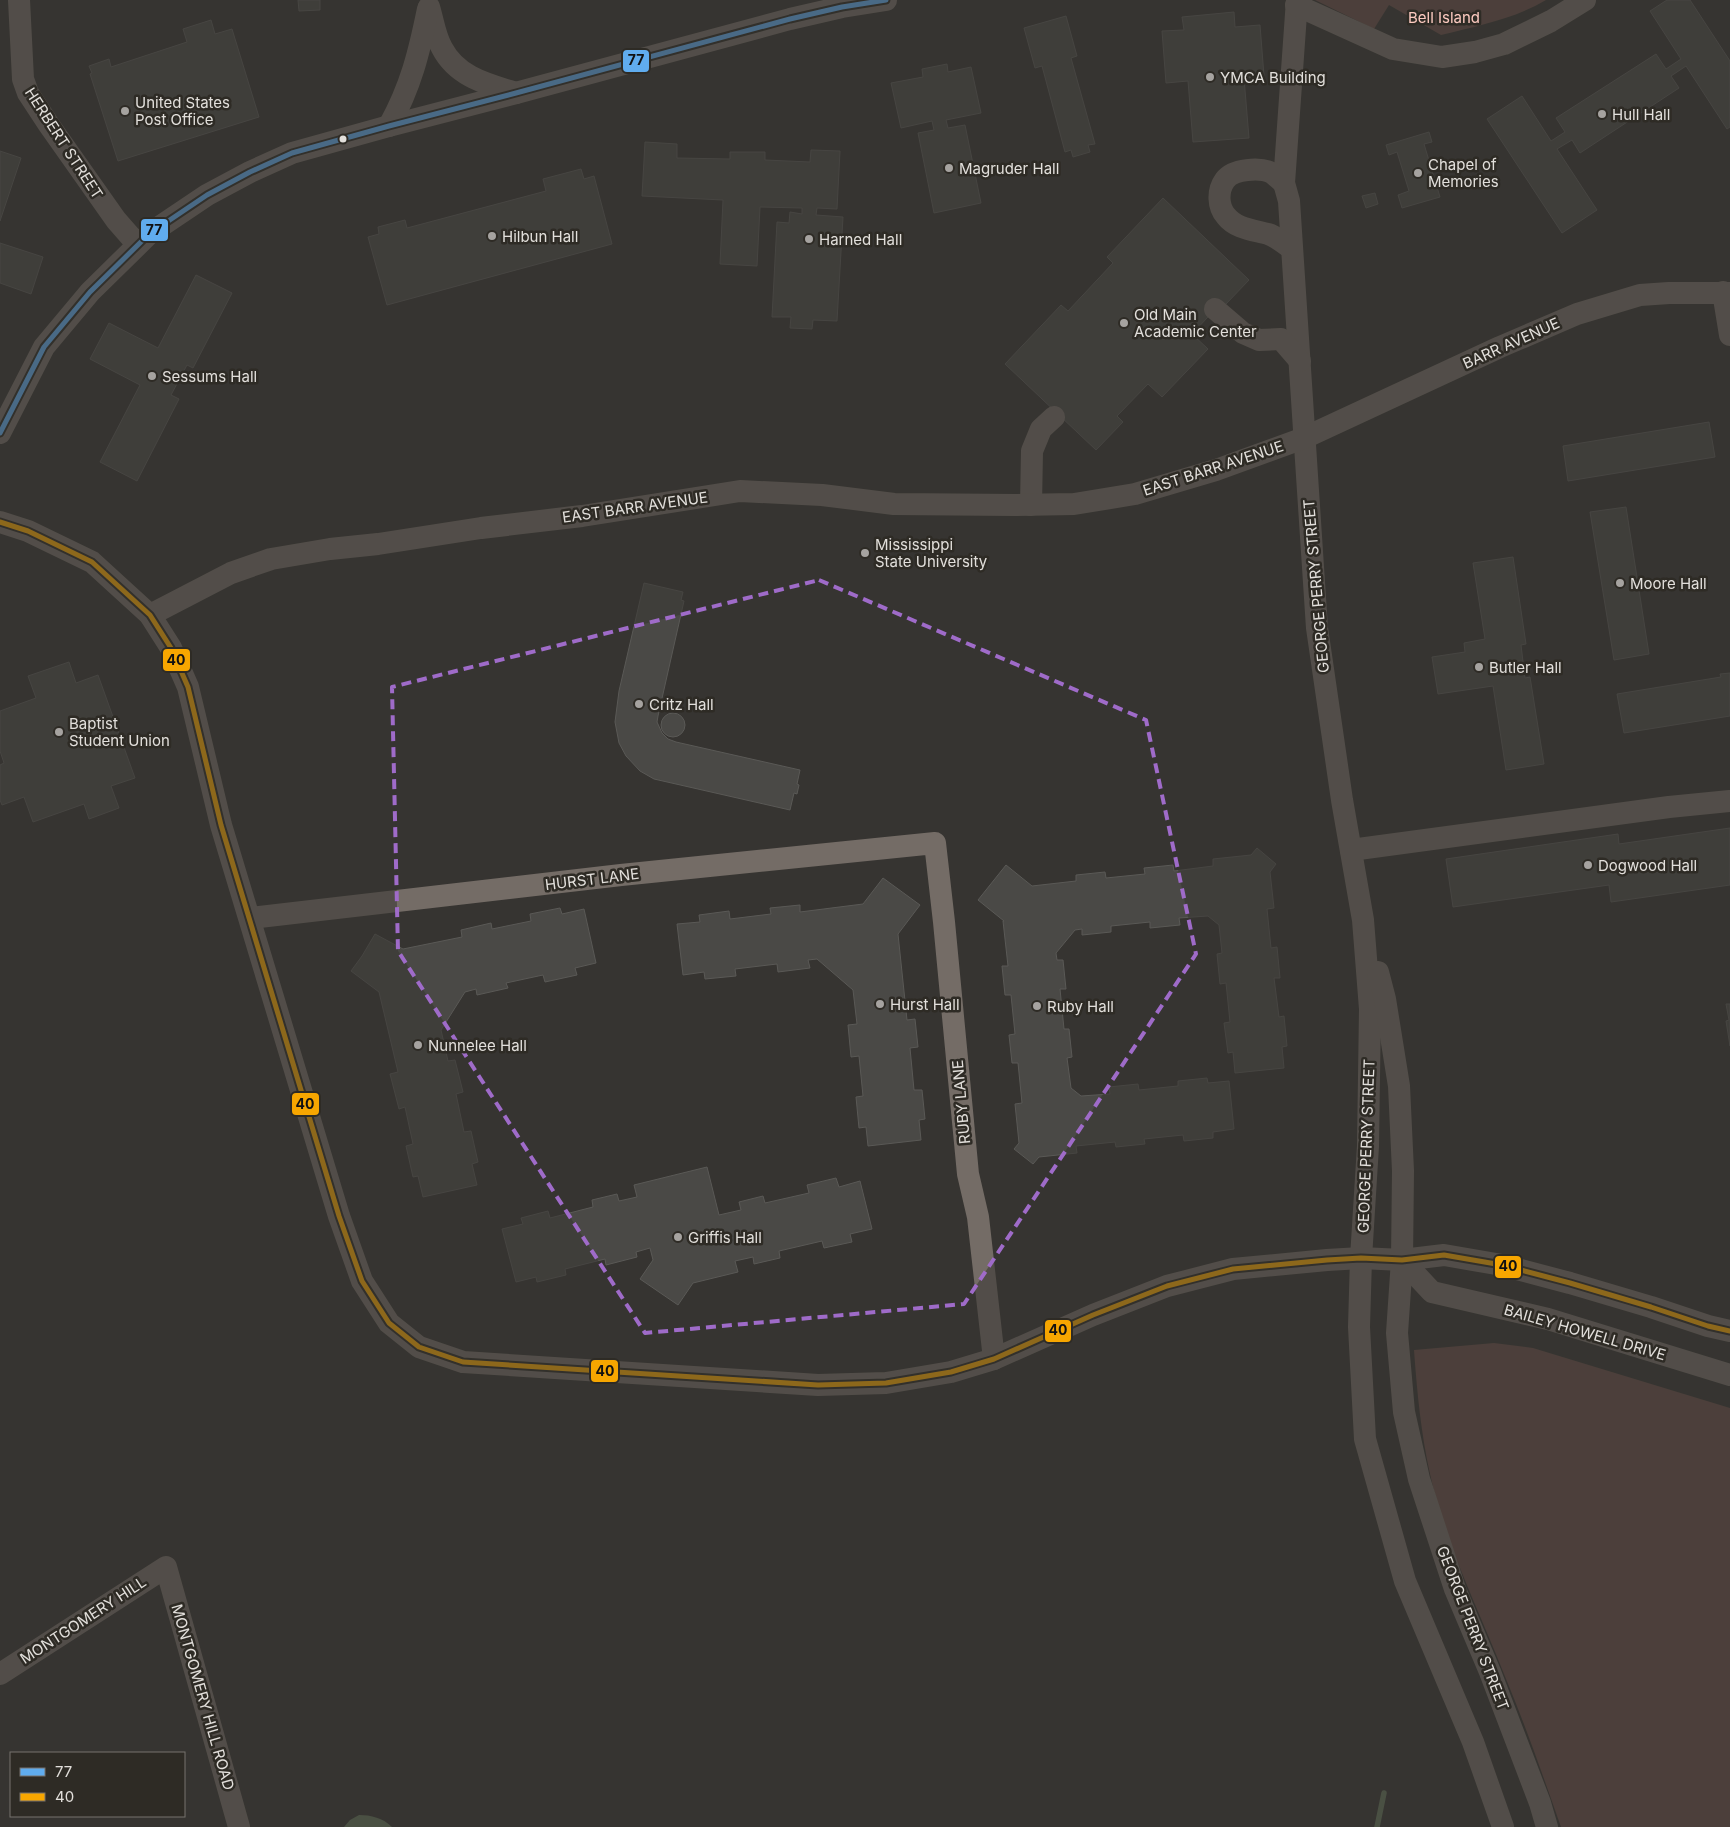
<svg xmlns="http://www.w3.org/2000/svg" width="1730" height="1827" viewBox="0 0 1730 1827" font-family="Inter,sans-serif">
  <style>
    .green { fill: #664d47 }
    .water { fill: #63725a }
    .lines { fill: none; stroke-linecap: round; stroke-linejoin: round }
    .stream { stroke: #63725a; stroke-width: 5.5 }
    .building { fill: #4a4946; stroke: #5a5956 }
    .minor { stroke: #746c66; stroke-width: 22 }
    .bus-1-casing { stroke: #2e2b25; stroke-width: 9 }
    .bus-2-casing { stroke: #2e2b25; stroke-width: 9 }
    .bus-1 { stroke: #60acee; stroke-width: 5 }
    .bus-2 { stroke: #f7a600; stroke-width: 5 }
    .marked { fill: none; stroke: #9f6bc9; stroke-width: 4; stroke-dasharray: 10 6; stroke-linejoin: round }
    .poi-dot { fill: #a6a3a0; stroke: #2e2b25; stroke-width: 2 }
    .bus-dot { fill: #e2dfdb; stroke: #2e2b25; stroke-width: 2 }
    .labels { text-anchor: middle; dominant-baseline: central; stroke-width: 5; stroke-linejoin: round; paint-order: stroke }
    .park-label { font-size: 15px; fill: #fccac0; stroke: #2e2b25 }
    .poi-label { font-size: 15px; fill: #e2dfdb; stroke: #2e2b25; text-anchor: start }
    .street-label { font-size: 15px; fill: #e2dfdb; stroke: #2e2b25 }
    .line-badge { stroke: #2e2b25; stroke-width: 2 }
    .pale-badge-label { font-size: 14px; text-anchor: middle; font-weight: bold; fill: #111 }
  </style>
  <rect width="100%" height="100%" fill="#363431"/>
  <g class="green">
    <path d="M1315 0H1546C1514 19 1477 26 1441 35L1389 5 1374 29Z"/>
    <path d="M1494 1343 1533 1348 1730 1408V1827H1561C1543 1776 1525 1724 1504 1674 1478 1608 1445 1543 1430 1474 1421 1433 1417 1392 1414 1350Z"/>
  </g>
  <path class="water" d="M359 1815C371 1815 383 1818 392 1827H344L350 1820Z"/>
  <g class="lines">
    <polyline class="stream" points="1377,1827 1384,1793"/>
  </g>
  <g class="building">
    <polygon points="298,0 320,0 320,10 299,11"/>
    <polygon points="1667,0 1690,0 1730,61 1730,127 1727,129 1686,66 1671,76 1679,88 1580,153 1572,140 1557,149 1597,210 1562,233 1487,119 1522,96 1551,141 1565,132 1556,118 1656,54 1666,69 1681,59 1650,11"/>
    <polygon points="1234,12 1235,27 1260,25 1264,76 1244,78 1249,138 1193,142 1188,81 1166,83 1162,31 1184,30 1182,17"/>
    <polygon points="1066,16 1077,56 1071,58 1095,144 1088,145 1090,152 1073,157 1071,150 1065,152 1042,66 1035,68 1024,28"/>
    <polygon points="211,20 215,34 232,29 259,117 118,161 90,74 92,73 89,66 109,59 111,67 187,42 183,29"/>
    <polygon points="947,64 948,72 971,67 981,113 946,120 948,128 965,125 981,203 934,213 918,133 934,130 932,121 901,128 891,83 923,77 922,69"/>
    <polygon points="1429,132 1432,142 1424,144 1440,197 1402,208 1398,195 1409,191 1397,152 1389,155 1386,145"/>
    <polygon points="645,142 677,144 677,158 730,159 730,152 765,152 765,160 810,162 811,150 840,151 837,209 817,208 816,215 843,217 837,321 813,320 812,329 790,328 791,317 772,317 777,222 789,223 790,212 802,214 802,208 760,207 757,266 720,264 723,200 642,196"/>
    <polygon points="0,151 21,158 0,221"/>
    <polygon points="581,169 584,179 594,176 612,244 387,305 368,237 379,234 378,227 405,220 407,228 546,191 543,179"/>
    <polygon points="1375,193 1378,204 1366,208 1362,196"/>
    <polygon points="1163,198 1249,280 1225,305 1222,302 1192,334 1208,349 1162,397 1148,384 1117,416 1123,422 1096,450 1005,364 1061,305 1068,311 1113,263 1107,257"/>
    <polygon points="0,243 43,257 31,294 0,283"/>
    <polygon points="196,275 232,293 193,368 187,365 171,395 179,399 137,481 100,462 140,385 90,359 109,323 158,348"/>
    <polygon points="1709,422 1715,457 1568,481 1563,446"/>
    <polygon points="1626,507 1649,654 1614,660 1590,512"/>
    <polygon points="1513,557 1526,644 1521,645 1525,678 1530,677 1544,764 1506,770 1493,686 1438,694 1432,657 1465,652 1464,643 1485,639 1473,563"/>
    <polygon points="644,583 683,592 681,600 684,601 658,716 657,722 662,733 668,739 676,742 800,770 797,784 799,785 797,794 794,793 790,810 654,779 640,771 626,756 619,743 615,722 619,691"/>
    <polygon points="69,662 76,683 98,675 135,778 111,786 119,808 89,819 84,804 33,822 24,797 2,805 0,800 0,765 4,763 0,751 0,711 36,698 28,676"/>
    <polygon points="1730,673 1730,716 1624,733 1617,694 1721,677 1720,674"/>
    <circle cx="673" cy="725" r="12"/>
    <polygon points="1730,828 1730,885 1611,902 1609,885 1453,907 1446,859 1618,834 1619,844"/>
    <polygon points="1257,848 1276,864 1270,872 1274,908 1267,909 1271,948 1277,947 1280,978 1274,978 1279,1017 1284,1016 1287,1046 1282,1047 1284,1068 1235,1073 1233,1052 1228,1053 1224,1023 1230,1022 1226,983 1220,984 1217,954 1222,953 1219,925 1208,916 1179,918 1180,925 1150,928 1150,922 1111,926 1111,932 1082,935 1082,929 1075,930 1056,953 1057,960 1063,960 1066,989 1060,989 1064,1029 1069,1029 1072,1057 1067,1058 1071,1088 1081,1096 1110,1094 1109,1087 1138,1084 1139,1090 1178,1086 1178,1081 1207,1078 1208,1083 1229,1081 1234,1129 1213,1132 1213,1138 1184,1141 1183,1135 1144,1139 1145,1144 1116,1147 1115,1142 1076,1146 1077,1153 1039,1157 1033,1164 1014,1149 1019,1143 1015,1104 1022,1103 1018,1063 1012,1063 1009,1035 1015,1034 1011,995 1005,995 1002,966 1008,966 1003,921 1004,921 978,900 1006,865 1032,886 1076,881 1076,875 1105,872 1106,878 1145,874 1144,868 1173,865 1174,871 1213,866 1213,859 1251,855"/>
    <polygon points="883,878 920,905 898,934 907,1020 915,1019 918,1047 910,1048 914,1090 922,1090 925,1119 919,1120 921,1140 868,1146 866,1127 859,1128 856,1097 863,1096 859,1056 851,1057 848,1025 857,1024 853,990 817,959 808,960 810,968 778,972 777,964 735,969 736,976 705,979 704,972 683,975 677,924 700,922 699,915 729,911 730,919 771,914 770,908 800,905 800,912 863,904"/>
    <polygon points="560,908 562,914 584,909 596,963 575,968 577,975 545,982 543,975 506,983 508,988 477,995 476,989 465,992 441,1030 448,1061 455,1060 463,1092 456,1094 464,1132 471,1131 478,1162 472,1164 477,1185 423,1197 418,1176 413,1177 406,1146 413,1144 405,1107 399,1109 390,1074 398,1072 379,992 351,971 362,956 375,934 403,949 462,937 461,930 491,923 492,929 531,921 530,914"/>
    <polygon points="1726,1004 1730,1004 1730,1046 1726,1021 1729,1020"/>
    <polygon points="707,1167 719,1215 741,1210 739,1202 763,1196 765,1203 809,1193 807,1185 836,1178 839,1187 860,1181 872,1229 850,1234 852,1242 824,1248 822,1241 779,1251 780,1258 754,1264 753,1257 735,1261 738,1272 693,1283 678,1305 640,1279 653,1260 650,1248 636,1252 637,1257 606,1265 605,1259 565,1269 566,1275 537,1282 536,1277 516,1282 502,1229 523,1224 521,1218 548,1211 550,1218 593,1207 592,1200 617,1194 619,1201 637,1197 634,1185"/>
  </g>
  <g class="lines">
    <g class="minor">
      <polyline points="19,0 23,79 28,93 49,125 116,220 137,244"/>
      <polyline points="1297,0 1284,183 1289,201 1317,628 1342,800 1363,920 1370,1009 1368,1146 1361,1258 1359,1327 1365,1439 1405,1581 1473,1742 1503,1827"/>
      <polyline points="1296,5 1393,49 1442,57 1475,52 1504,44 1551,21 1585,0"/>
      <path d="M429 7C433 20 435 36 442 48 457 77 487 84 516 93"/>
      <path d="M389 126C411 86 419 53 428 9"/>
      <path d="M1284 183C1280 180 1276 176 1272 173 1260 167 1233 169 1225 180 1217 191 1218 207 1226 216 1236 229 1254 230 1268 234 1276 236 1284 244 1291 248"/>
      <polyline points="1723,292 1730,335"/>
      <polyline points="1215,309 1243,333 1259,340 1281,339 1300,361"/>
      <polyline points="0,433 44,347 90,292 149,234 207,195 250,172 292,153 389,126 516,93 790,19 842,7 886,0"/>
      <polyline points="1031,505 1032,451 1041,429 1054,417"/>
      <polyline points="0,522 28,531 92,562 150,615 171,648 188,687 221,825 339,1216 362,1281 389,1323 419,1347 463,1362 818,1385 886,1383 951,1372 994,1359 1093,1315 1167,1286 1233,1269 1327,1260 1361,1258 1402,1260 1444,1255 1502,1265 1570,1283 1651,1307 1708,1326 1730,1331"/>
      <polyline points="150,615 231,573 271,559 330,549 378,544 481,528 582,516 740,491 822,495 894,504 1015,505 1074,504 1135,494 1216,470 1304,438 1500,347 1577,314 1640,295 1669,293 1730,293"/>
      <polyline points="1351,850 1669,807 1730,801"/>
      <polyline points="251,918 621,875 935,843 944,922 968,1174 978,1217 994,1359"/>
      <polyline points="1378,972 1385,999 1399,1086 1403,1171 1402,1260 1397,1333 1404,1412 1419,1479 1455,1589 1490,1672 1540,1803 1547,1827"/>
      <polyline points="1402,1260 1432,1292 1548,1319 1730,1375"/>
      <polyline points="0,1674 166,1567 239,1827"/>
    </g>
    <defs>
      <polyline id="bus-1" points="0,433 44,347 90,292 149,234 207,195 250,172 292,153 389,126 516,93 790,19 842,7 886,0"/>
      <polyline id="bus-2" points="0,522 28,531 92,562 150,615 171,648 188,687 221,825 339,1216 362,1281 389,1323 419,1347 463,1362 818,1385 886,1383 951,1372 994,1359 1093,1315 1167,1286 1233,1269 1327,1260 1361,1258 1402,1260 1444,1255 1502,1265 1570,1283 1651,1307 1708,1326 1730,1331"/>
    </defs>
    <use href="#bus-1" class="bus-1-casing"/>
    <use href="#bus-2" class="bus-2-casing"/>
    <use href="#bus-1" class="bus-1"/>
    <use href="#bus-2" class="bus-2"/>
  </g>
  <path d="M0 0H1730V1827H0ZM819 580 1146 720 1196 954 964 1304 645 1333 398 951 392 687Z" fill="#363431" fill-opacity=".55" fill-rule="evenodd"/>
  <path class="marked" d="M819 580 1146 720 1196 954 964 1304 645 1333 398 951 392 687Z"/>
  <g class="poi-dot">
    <circle cx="1210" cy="77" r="5"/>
    <circle cx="125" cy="111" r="5"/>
    <circle cx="1602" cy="114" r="5"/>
    <circle cx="949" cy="168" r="5"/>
    <circle cx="1418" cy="173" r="5"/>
    <circle cx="492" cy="236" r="5"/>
    <circle cx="809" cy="239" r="5"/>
    <circle cx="1124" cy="323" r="5"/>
    <circle cx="152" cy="376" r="5"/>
    <circle cx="865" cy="553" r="5"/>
    <circle cx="1620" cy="583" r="5"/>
    <circle cx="1479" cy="667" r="5"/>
    <circle cx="639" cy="704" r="5"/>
    <circle cx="59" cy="732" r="5"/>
    <circle cx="1588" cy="865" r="5"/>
    <circle cx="880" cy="1004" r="5"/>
    <circle cx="1037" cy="1006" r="5"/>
    <circle cx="418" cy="1045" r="5"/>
    <circle cx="678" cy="1237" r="5"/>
  </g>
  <circle class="bus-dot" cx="343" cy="139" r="4.5"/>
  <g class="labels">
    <g class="park-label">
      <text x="1444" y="17">Bell Island</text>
    </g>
    <g class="poi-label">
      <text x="1220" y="77">YMCA Building</text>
      <text x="135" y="102">United States<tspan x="135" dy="17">Post Office</tspan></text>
      <text x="1612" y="114">Hull Hall</text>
      <text x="1428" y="164">Chapel of<tspan x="1428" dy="17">Memories</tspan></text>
      <text x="959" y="168">Magruder Hall</text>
      <text x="502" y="236">Hilbun Hall</text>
      <text x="819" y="239">Harned Hall</text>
      <text x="1134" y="314">Old Main<tspan x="1134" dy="17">Academic Center</tspan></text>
      <text x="162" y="376">Sessums Hall</text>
      <text x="875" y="544">Mississippi<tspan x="875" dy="17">State University</tspan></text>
      <text x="1630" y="583">Moore Hall</text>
      <text x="1489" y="667">Butler Hall</text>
      <text x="649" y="704">Critz Hall</text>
      <text x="69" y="723">Baptist<tspan x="69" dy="17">Student Union</tspan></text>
      <text x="1598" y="865">Dogwood Hall</text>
      <text x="890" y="1004">Hurst Hall</text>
      <text x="1047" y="1006">Ruby Hall</text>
      <text x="428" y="1045">Nunnelee Hall</text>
      <text x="688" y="1237">Griffis Hall</text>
    </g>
    <g class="street-label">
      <text transform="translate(64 143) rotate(57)">HERBERT STREET</text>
      <text transform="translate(1511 343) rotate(-24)">BARR AVENUE</text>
      <text transform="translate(1213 468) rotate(-18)">EAST BARR AVENUE</text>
      <text transform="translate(635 507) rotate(-8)">EAST BARR AVENUE</text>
      <text transform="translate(1316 586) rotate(-95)">GEORGE PERRY STREET</text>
      <text transform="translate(592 879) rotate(-7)">HURST LANE</text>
      <text transform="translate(961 1102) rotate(-95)">RUBY LANE</text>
      <text transform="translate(1366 1146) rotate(-88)">GEORGE PERRY STREET</text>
      <text transform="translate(1585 1332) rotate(16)">BAILEY HOWELL DRIVE</text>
      <text transform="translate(83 1620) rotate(-33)">MONTGOMERY HILL</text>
      <text transform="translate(1473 1628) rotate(69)">GEORGE PERRY STREET</text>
      <text transform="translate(203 1697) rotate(74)">MONTGOMERY HILL ROAD</text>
    </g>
  </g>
  <g class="line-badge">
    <rect x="622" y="49" width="28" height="24" rx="5" fill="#60acee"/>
    <rect x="140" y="218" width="29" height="24" rx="5" fill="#60acee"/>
    <rect x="162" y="648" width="29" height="24" rx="5" fill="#f7a600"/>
    <rect x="291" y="1092" width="29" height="24" rx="5" fill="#f7a600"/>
    <rect x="1494" y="1255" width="28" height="24" rx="5" fill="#f7a600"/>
    <rect x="1044" y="1319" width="28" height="24" rx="5" fill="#f7a600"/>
    <rect x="590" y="1359" width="29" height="24" rx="5" fill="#f7a600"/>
  </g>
  <g class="pale-badge-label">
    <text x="636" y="65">77</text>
    <text x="154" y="235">77</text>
    <text x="176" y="665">40</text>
    <text x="305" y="1109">40</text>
    <text x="1508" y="1271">40</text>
    <text x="1058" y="1335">40</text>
    <text x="605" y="1376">40</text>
  </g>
  <rect x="10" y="1752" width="175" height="65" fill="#2e2b25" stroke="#76736e"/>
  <rect x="20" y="1768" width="25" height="8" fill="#60acee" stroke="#76736e"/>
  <text x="55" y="1777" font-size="15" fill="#e2dfdb">77</text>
  <rect x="20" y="1793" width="25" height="8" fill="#f7a600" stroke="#76736e"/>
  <text x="55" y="1802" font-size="15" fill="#e2dfdb">40</text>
</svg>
